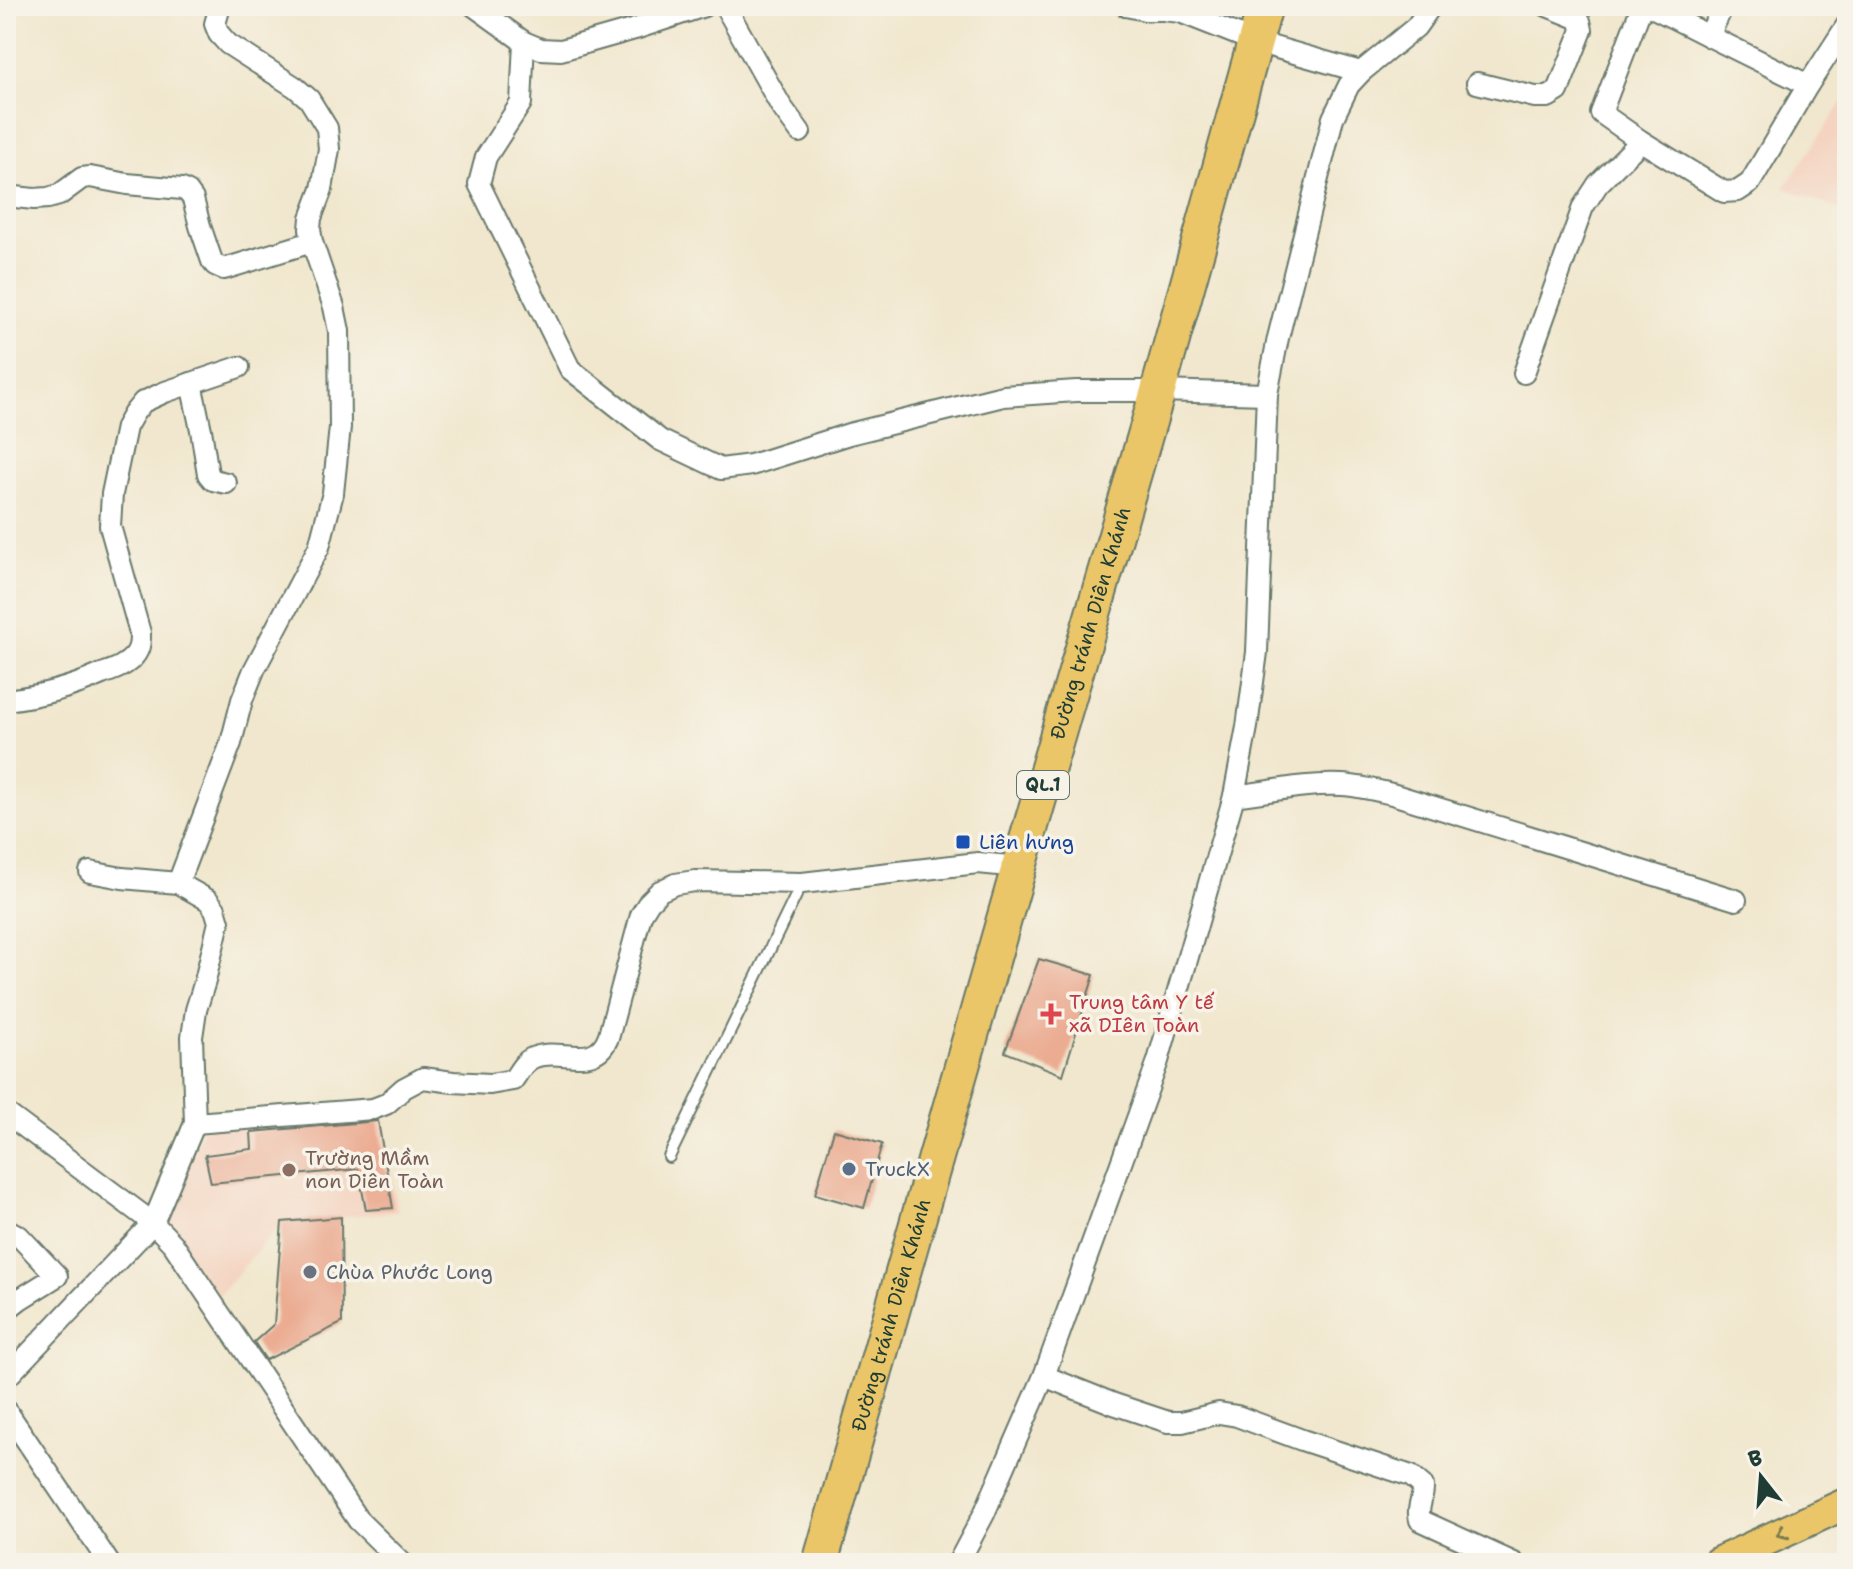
<svg xmlns="http://www.w3.org/2000/svg" width="1853" height="1569" viewBox="0 0 1853 1569" font-family="'Shantell Sans',sans-serif">
  <style>
    .built { fill: #f4d3c0 }
    .building { fill: #ebac92 }
    .lines { fill: none; stroke-linecap: round; stroke-linejoin: round }
    .lane-casing { stroke: #68786a; stroke-width: 14 }
    .street-casing { stroke: #68786a; stroke-width: 24 }
    .primary-casing { stroke: #68786a; stroke-width: 34 }
    .highway-casing { stroke: #68786a; stroke-width: 38 }
    .lane { stroke: #fff; stroke-width: 10 }
    .street { stroke: #fff; stroke-width: 20 }
    .primary { stroke: #ebc669; stroke-width: 30 }
    .highway { stroke: #ebc669; stroke-width: 34 }
    .oneway { stroke: #7b7b4c }
    .transit-dot { fill: #1a4fb4; stroke: #f7f3e8; stroke-width: 3 }
    .health-dot { fill: #e0444e; stroke: #f7f3e8; stroke-width: 3 }
    .service-dot { fill: #5c6f8a; stroke: #f7f3e8; stroke-width: 3 }
    .education-dot { fill: #8d6e63; stroke: #f7f3e8; stroke-width: 3 }
    .worship-dot { fill: #6b7280; stroke: #f7f3e8; stroke-width: 3 }
    .labels { text-anchor: middle; dominant-baseline: central; stroke-width: 7; stroke-linejoin: round; paint-order: stroke }
    .shield { fill: #f7f3e8; stroke: #60746a; stroke-width: 2 }
    .shield-label { font-size: 18px; font-weight: bold; fill: #1f3d34 }
    .street-label { font-size: 20px; fill: #1f3d34; stroke: #f7f3e8 }
    .transit-label { font-size: 20px; fill: #164399; stroke: #f7f3e8; text-anchor: start }
    .health-label { font-size: 20px; fill: #be3a42; stroke: #f7f3e8; text-anchor: start }
    .education-label { font-size: 20px; fill: #785e54; stroke: #f7f3e8; text-anchor: start }
    .service-label { font-size: 20px; fill: #4e5e75; stroke: #f7f3e8; text-anchor: start }
    .worship-label { font-size: 20px; fill: #5b616d; stroke: #f7f3e8; text-anchor: start }
  </style>
  <rect width="100%" height="100%" fill="#f7f3e8"/>
  <filter id="ink" filterUnits="userSpaceOnUse"><feTurbulence type="fractalNoise" baseFrequency=".0125" numOctaves="2"/><feDisplacementMap in="SourceGraphic" scale="16" xChannelSelector="R" yChannelSelector="G"/><feConvolveMatrix kernelMatrix="1 2 1 2 8 2 1 2 1" color-interpolation-filters="sRGB"/></filter>
  <filter id="wash" filterUnits="userSpaceOnUse"><feTurbulence type="fractalNoise" baseFrequency=".006" numOctaves="4" result="noise"/><feDisplacementMap in="SourceGraphic" scale="32" xChannelSelector="R" yChannelSelector="G"/><feGaussianBlur stdDeviation="1.8" result="paint"/><feColorMatrix in="noise" values="0 0 0 0 0 0 0 0 0 0 0 0 0 0 0 0 0 1.4 0 .05"/><feComposite in="paint" operator="in"/></filter>
  <g filter="url(#wash)">
    <rect width="100%" height="100%" fill="#f1e7ce"/>
    <g class="built">
      <polygon points="1847,96 1847,213 1784,188"/>
      <polygon points="382,1114 398,1212 282,1222 214,1301 164,1223 203,1128"/>
    </g>
    <g id="blocks">
      <g class="building">
        <polygon points="1039,959 1094,975 1063,1075 1005,1052"/>
        <polygon points="378,1121 393,1208 366,1210 358,1169 211,1183 205,1155 252,1149 251,1132"/>
        <polygon points="834,1130 882,1144 864,1208 815,1194"/>
        <polygon points="341,1217 342,1323 266,1360 254,1342 274,1324 282,1222"/>
      </g>
    </g>
  </g>
  <g filter="url(#ink)">
    <use href="#blocks" fill-opacity="0" stroke="#68786a" stroke-width="2"/>
    <g class="lines">
      <defs>
        <polyline id="lane" points="669,1157 802,883"/>
        <g id="street">
          <polyline points="474,6 524,42 541,49 561,50 635,29 704,6"/>
          <polyline points="725,6 781,106 800,132"/>
          <polyline points="1126,6 1145,10 1164,10 1180,12 1256,42 1361,72"/>
          <polyline points="1642,6 1601,113 1641,141 1724,192 1738,191 1750,183 1808,85"/>
          <polyline points="1650,6 1709,36"/>
          <polyline points="1723,6 1709,36 1808,85 1847,25"/>
          <polyline points="524,42 521,103 486,157 479,184 570,369 660,440 721,469 751,465 849,434 1003,396 1076,391 1158,391 1267,394"/>
          <polyline points="1477,83 1535,97 1548,97 1558,91 1582,30 1580,21 1577,18 1547,6"/>
          <polyline points="6,196 34,199 48,198 59,195 82,178 90,177 127,184 182,189 188,192 193,199 200,226 212,261 215,265 224,269 312,242"/>
          <polyline points="1524,373 1583,207 1598,184 1641,141"/>
          <polyline points="191,383 201,430 208,474 213,480 226,483"/>
          <path d="M6 700C40 696 71 688 102 674 113 670 126 666 134 656 140 649 140 642 140 633L110 526 112 494 126 427 134 413 143 402 165 392 239 367"/>
          <path d="M1234 796C1269 792 1306 783 1342 785 1359 786 1375 790 1392 794L1736 900"/>
          <polyline points="90,872 122,878 178,883"/>
          <polyline points="6,1113 153,1223 173,1244 358,1520 402,1563"/>
          <path d="M195 1123 373 1109 386 1104 404 1088 423 1078 453 1082 490 1084 513 1080C519 1072 524 1060 535 1057 561 1047 596 1072 609 1035L641 915 649 902 660 891 675 884 695 881 802 883 978 863 1019 867"/>
          <polyline points="6,1229 19,1236 57,1276 20,1299 6,1310"/>
          <path d="M1044 1376 1114 1404 1168 1422H1182L1219 1413 1237 1416 1302 1440 1411 1476 1423 1486C1424 1498 1416 1508 1420 1520L1514 1563"/>
          <polyline points="6,1378 153,1223 195,1123 192,1037 196,1010 205,981 219,922 215,909 208,900 178,883 231,743 242,700 254,670 319,547 333,493 340,427 339,331 334,307 312,242 310,229 311,218 322,189 329,149 327,128 309,99 295,87 228,44 219,34 215,24 220,6"/>
          <polyline points="6,1410 109,1563"/>
          <polyline points="958,1563 984,1514 1044,1376 1158,1061 1234,796 1247,727 1257,652 1267,394 1278,338 1333,118 1349,85 1361,72 1416,27 1431,6"/>
        </g>
        <polyline id="primary" points="1717,1563 1847,1503"/>
        <g id="highway">
          <path id="s1" d="M820 1563 1019 867 1158 391 1265 6"/>
        </g>
      </defs>
      <use href="#lane" class="lane-casing"/>
      <use href="#street" class="street-casing"/>
      <use href="#primary" class="primary-casing"/>
      <use href="#highway" class="highway-casing"/>
      <use href="#lane" class="lane"/>
      <use href="#street" class="street"/>
      <use href="#primary" class="primary"/>
      <use href="#highway" class="highway"/>
    </g>
    <defs><path id="oneway-chevron" d="M-2-3.5L2.5 0L-2 3.5" fill="none" stroke-width="1.6" stroke-linecap="round" stroke-linejoin="round" transform="scale(2)"/></defs>
    <use class="oneway" href="#oneway-chevron" transform="translate(1782 1533) rotate(155)"/>
  </g>
  <rect class="transit-dot" x="955" y="834" width="16" height="16" rx="4"/>
  <path class="health-dot" d="M1047 1002h8v8h8v8h-8v8h-8v-8h-8v-8h8z"/>
  <circle class="service-dot" cx="849" cy="1169" r="8"/>
  <circle class="education-dot" cx="289" cy="1170" r="8"/>
  <circle class="worship-dot" cx="310" cy="1272" r="8"/>
  <g class="labels">
    <rect class="shield" x="1017" y="771" width="52" height="28" rx="6"/>
    <g class="shield-label">
      <text x="1043" y="785">QL.1</text>
    </g>
    <g class="street-label">
      <text stroke="none"><textPath href="#s1" startOffset="978">Đường tránh Diên Khánh</textPath></text>
      <text stroke="none"><textPath href="#s1" startOffset="258">Đường tránh Diên Khánh</textPath></text>
    </g>
    <g class="transit-label">
      <text x="979" y="842">Liên hưng</text>
    </g>
    <g class="health-label">
      <text x="1069" y="1002">Trung tâm Y tế<tspan x="1069" dy="23">xã DIên Toàn</tspan></text>
    </g>
    <g class="education-label">
      <text x="305" y="1158">Trường Mầm<tspan x="305" dy="23">non Diên Toàn</tspan></text>
    </g>
    <g class="service-label">
      <text x="865" y="1169">TruckX</text>
    </g>
    <g class="worship-label">
      <text x="326" y="1272">Chùa Phước Long</text>
    </g>
  </g>
  <rect width="1853" height="1569" fill="none" stroke="#f7f3e8" stroke-width="32"/>
  <g transform="translate(1761 1477) rotate(343)" stroke="#f7f3e8" stroke-width="6" paint-order="stroke">
  <path d="M0-6L14 30L0 20L-14 30Z" fill="#1f3d34"/>
  <text y="-12" font-size="22" font-weight="bold" text-anchor="middle" fill="#1f3d34">B</text>
  </g>
</svg>
